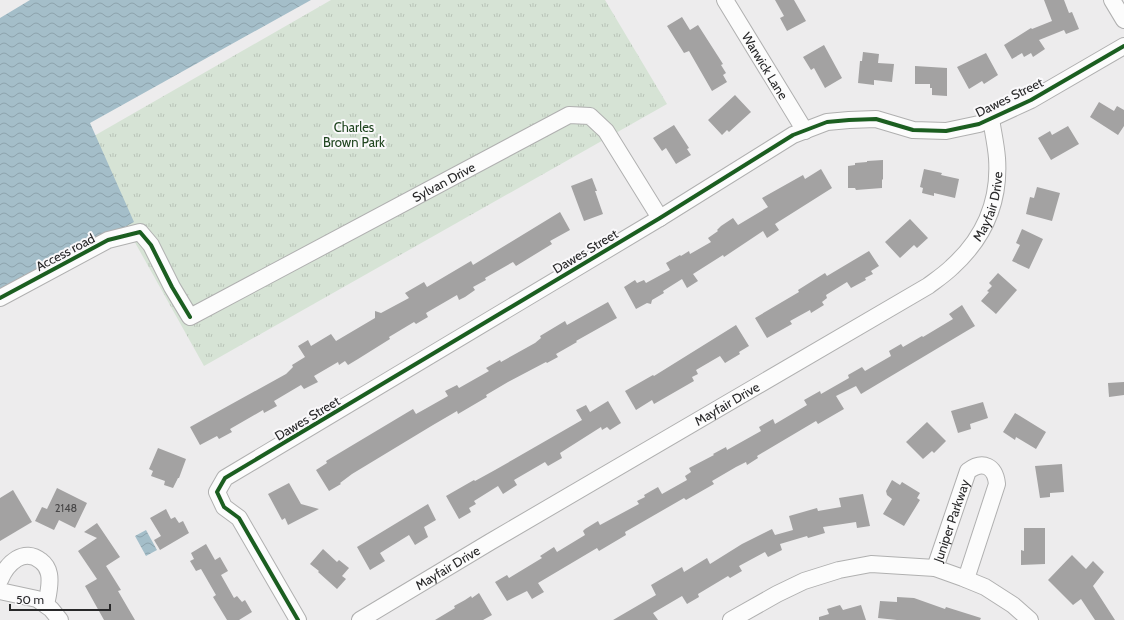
<svg xmlns="http://www.w3.org/2000/svg" width="1124" height="620" viewBox="0 0 1124 620" font-family="Cabin,sans-serif">
  <style>
    .park { fill: url(#park-tufts) }
    .water { fill: url(#water-waves) }
    .building { fill: #a3a2a2 }
    .lines { fill: none; stroke-linecap: round; stroke-linejoin: round }
    .minor-casing { stroke: #b0b0b0; stroke-width: 18 }
    .minor { stroke: #fcfcfc; stroke-width: 16 }
    .cycleway-casing { stroke: #faf9fb; stroke-width: 6 }
    .cycleway { stroke: #1b5e20; stroke-width: 4 }
    .labels { text-anchor: middle; dominant-baseline: central; stroke-width: 4; stroke-linejoin: round; paint-order: stroke }
    .number-label { font-size: 11px; fill: #474647 }
    .street-label { font-size: 13px; fill: #282829; stroke: #faf9fb }
    .park-label { font-size: 13px; fill: #1e441e; stroke: #faf9fb }
  </style>
  <defs>
    <pattern id="park-tufts" width="24" height="20" patternUnits="userSpaceOnUse"><rect width="24" height="20" fill="#d6e3d5"/><path d="M3 7l-1-3M5 7V3M7 7l1-3M15 17l-1-3M17 17v-4M19 17l1-3" fill="none" stroke="#b8c3b7"/></pattern>
    <pattern id="water-waves" width="16" height="10" patternUnits="userSpaceOnUse"><rect width="16" height="10" fill="#a4bec9"/><path d="M0 5q4-4 8 0t8 0" fill="none" stroke="#8da3ad"/></pattern>
  </defs>
  <rect width="100%" height="100%" fill="#edeced"/>
  <polygon class="park" points="331,0 605,0 667,104 204,366 80,144"/>
  <g class="water">
    <polygon points="30,0 311,0 90,123 134,222 0,293 0,18"/>
    <polygon points="146,530 157,550 146,556 135,536"/>
  </g>
  <g class="building">
    <polygon points="775,0 794,0 806,21 787,31 780,18 784,16"/>
    <polygon points="1044,0 1064,0 1069,13 1072,12 1079,29 1066,34 1064,30 1039,40 1045,49 1033,57 1031,53 1024,57 1022,53 1012,59 1004,45 1031,28 1032,29 1052,21"/>
    <polygon points="682,17 690,30 698,25 723,64 721,65 726,73 723,75 727,82 712,91 689,51 684,53 667,26"/>
    <polygon points="824,45 842,78 825,88 814,68 811,70 803,57"/>
    <polygon points="863,52 879,54 878,63 894,64 892,82 874,80 874,85 858,83 860,61 862,61"/>
    <polygon points="986,53 998,75 984,84 982,81 969,89 957,67"/>
    <polygon points="915,66 947,68 947,96 932,95 932,88 930,88 930,84 915,84"/>
    <polygon points="735,95 751,112 729,132 727,130 722,135 708,120"/>
    <polygon points="1099,102 1114,111 1117,106 1124,110 1124,126 1118,135 1090,117"/>
    <polygon points="674,125 689,148 687,149 691,155 676,164 666,148 662,151 653,138"/>
    <polygon points="1068,126 1079,144 1051,160 1038,138 1050,131 1052,135"/>
    <polygon points="883,160 883,180 882,179 882,188 856,190 855,188 848,188 848,166 855,165 855,163 867,162 867,161"/>
    <polygon points="821,169 832,188 775,224 779,230 767,238 763,231 724,257 723,255 693,274 698,281 687,288 682,279 663,291 664,293 652,300 651,304 647,303 636,309 624,287 635,280 637,283 644,280 646,283 670,270 666,263 680,255 681,256 689,251 690,254 711,242 708,238 718,231 717,230 721,226 733,218 738,225 768,207 762,198 803,175 805,179"/>
    <polygon points="924,169 942,173 941,175 959,179 955,198 934,193 934,196 922,193 923,188 920,187"/>
    <polygon points="592,178 597,191 595,191 603,214 584,221 571,186"/>
    <polygon points="1037,187 1060,193 1052,221 1026,214 1030,197 1034,198"/>
    <polygon points="560,212 570,230 550,241 552,244 516,266 513,262 485,278 486,280 473,287 475,290 465,297 459,300 457,295 426,313 428,317 416,324 414,322 389,337 390,339 358,359 348,365 345,361 339,365 338,362 314,376 318,382 304,389 301,385 274,401 277,406 264,413 263,410 230,429 232,432 219,439 217,436 200,445 190,427 286,374 293,367 292,365 305,357 298,346 308,340 311,346 331,334 336,341 375,318 375,311 381,313 409,298 405,293 424,282 427,287 471,261 473,265"/>
    <polygon points="910,219 928,238 917,248 914,245 900,258 885,242"/>
    <polygon points="1022,229 1043,239 1029,269 1012,261 1020,245 1016,243"/>
    <polygon points="869,251 879,266 871,271 873,274 865,278 866,280 851,288 847,282 826,295 827,298 822,302 824,305 811,313 810,310 790,321 792,324 767,338 755,318 799,292 798,290 825,273 827,276"/>
    <polygon points="998,273 1017,290 996,314 981,301 989,292 987,291 992,286 989,283"/>
    <polygon points="608,302 617,318 576,341 577,342 556,354 558,357 547,363 546,362 508,382 486,395 487,397 458,414 457,411 433,425 352,474 340,483 341,484 329,491 316,470 327,463 326,461 413,409 416,414 425,409 448,396 445,391 457,385 459,388 489,371 486,368 500,360 501,362 535,343 541,338 540,336 565,321 567,325"/>
    <polygon points="962,305 975,326 861,394 856,386 836,396 844,409 818,424 816,421 757,456 758,458 747,465 746,462 736,467 712,481 714,484 686,500 684,498 625,532 626,535 599,551 597,548 538,583 544,592 532,599 527,591 507,601 495,582 507,575 509,578 542,558 540,556 554,547 557,552 585,535 583,531 585,529 598,521 600,525 639,504 637,501 645,497 644,495 658,487 662,494 687,480 685,476 691,472 689,468 714,455 713,454 726,447 727,450 761,431 759,427 773,419 775,424 807,405 804,400 820,391 821,394 849,378 848,375 862,367 865,371 891,356 889,351 901,344 903,347 922,336 923,337 953,319 949,314"/>
    <polygon points="736,325 749,346 739,352 740,354 725,363 720,356 696,370 698,374 692,377 694,381 654,404 652,400 636,410 625,391 653,375 654,376"/>
    <polygon points="1124,382 1124,395 1109,397 1108,383"/>
    <polygon points="608,401 621,423 610,430 607,427 602,430 601,427 560,453 562,458 548,466 545,462 514,480 517,485 503,494 498,486 474,501 476,504 469,508 471,512 459,519 446,496 474,480 475,481 495,470 582,420 576,410 586,405 590,412"/>
    <polygon points="983,402 988,418 970,424 971,429 958,433 951,411"/>
    <polygon points="1015,413 1046,432 1036,449 1016,437 1015,440 1003,432"/>
    <polygon points="927,422 946,441 934,453 932,451 923,459 906,442"/>
    <polygon points="158,448 186,459 179,478 178,478 173,488 164,485 165,481 151,476 153,471 149,469"/>
    <polygon points="1062,464 1064,492 1050,493 1050,497 1040,498 1035,466"/>
    <polygon points="892,480 900,485 902,482 920,493 917,498 920,500 904,526 883,514 892,499 887,495 886,491"/>
    <polygon points="289,483 301,504 319,509 288,525 285,518 282,520 268,494"/>
    <polygon points="57,488 87,503 75,528 59,520 54,530 35,521 42,507 47,509"/>
    <polygon points="13,490 32,522 0,541 0,498"/>
    <polygon points="863,494 870,526 857,528 856,522 823,527 825,533 808,538 807,536 780,544 782,550 768,557 765,552 739,566 742,571 730,578 728,576 698,594 699,597 687,604 682,596 653,613 658,620 613,620 656,595 651,585 682,567 684,572 707,558 710,564 742,544 772,529 775,535 793,530 789,516 817,508 818,511 841,507 839,498"/>
    <polygon points="428,504 436,520 424,527 428,537 415,545 409,535 380,553 385,561 370,570 357,547"/>
    <polygon points="166,509 171,519 175,517 179,523 183,521 189,533 160,550 154,540 161,536 150,518"/>
    <polygon points="97,523 120,557 106,566 121,590 118,591 135,620 104,620 85,586 97,579 78,551 97,538 84,532"/>
    <polygon points="1024,528 1045,528 1045,564 1021,565 1021,550 1024,551"/>
    <polygon points="206,544 215,560 220,557 228,571 221,575 234,598 237,596 242,602 245,600 252,612 239,620 227,620 213,597 216,595 201,569 196,571 190,561 194,559 191,553"/>
    <polygon points="323,549 337,562 339,560 349,568 342,576 346,579 337,589 318,572 319,571 310,564"/>
    <polygon points="1072,555 1086,569 1093,561 1104,572 1093,586 1115,620 1095,620 1081,599 1073,605 1048,580"/>
    <polygon points="479,593 492,615 483,620 435,620 455,608 454,606 465,600 471,596 472,598"/>
    <polygon points="897,597 914,598 945,609 946,607 981,618 980,620 897,620 878,618 880,601 897,602"/>
    <polygon points="840,605 843,610 861,605 866,620 819,620 819,617 829,614 827,609"/>
  </g>
  <g class="lines">
    <defs>
      <g id="minor">
        <path id="s1" d="M725 0 805 131"/>
        <polyline points="1112,0 1124,20"/>
        <path id="s2" d="M0 298 108 240 140 232 151 245 172 287 190 317 569 115 590 116 606 131 660 218"/>
        <path id="s3" d="M935 568 968 471C983 460 995 466 997 484L966 579"/>
        <path d="M0 580C7 563 24 547 41 561 45 564 48 569 49 574 51 584 48 595 46 605"/>
        <polyline points="0,591 37,599 51,609 60,620"/>
        <polyline points="298,620 239,518 224,507 217,492 225,478 660,218 793,135 827,122 849,120 876,119 913,130 946,131 979,124 1031,100 1124,46"/>
        <path id="s4" d="M360 620 490 542 928 286C936 280 945 274 952 267 984 238 1000 201 997 158 996 145 993 132 991 119"/>
        <polyline points="731,620 777,594 804,581 839,570 871,564 935,568 963,578 985,587 1013,605 1030,620"/>
      </g>
    </defs>
    <use href="#minor" class="minor-casing"/>
    <use href="#minor" class="minor"/>
    <defs>
      <g id="cycleway">
        <polyline points="0,298 108,240 140,232 151,245 172,287 190,317"/>
        <polyline points="298,620 239,518 224,507 217,492 225,478 660,218 793,135 827,122 849,120 876,119 913,130 946,131 979,124 1031,100 1124,46"/>
      </g>
    </defs>
    <use href="#cycleway" class="cycleway-casing"/>
    <use href="#cycleway" class="cycleway"/>
  </g>
  <g class="labels">
    <g class="number-label">
      <text x="66" y="508">2148</text>
    </g>
    <g class="street-label">
      <text stroke="none"><textPath href="#s1" startOffset="77">Warwick Lane</textPath></text>
      <text transform="translate(1009 97) rotate(-26)">Dawes Street</text>
      <text stroke="none"><textPath href="#s2" startOffset="542">Sylvan Drive</textPath></text>
      <text stroke="none"><textPath href="#s4" startOffset="762">Mayfair Drive</textPath></text>
      <text transform="translate(585 251) rotate(-31)">Dawes Street</text>
      <text transform="translate(65 252) rotate(-28)">Access road</text>
      <text stroke="none"><textPath href="#s4" startOffset="426">Mayfair Drive</textPath></text>
      <text transform="translate(307 418) rotate(-31)">Dawes Street</text>
      <text stroke="none"><textPath href="#s3" startOffset="50">Juniper Parkway</textPath></text>
      <text stroke="none"><textPath href="#s4" startOffset="102">Mayfair Drive</textPath></text>
    </g>
    <g class="park-label">
      <text x="354" y="127">Charles<tspan x="354" dy="15">Brown Park</tspan></text>
    </g>
  </g>
  <path d="M10 604v6h100v-6" fill="none" stroke="#282829" stroke-width="2"/>
  <text x="16" y="604" font-size="12" fill="#282829" stroke="#faf9fb" stroke-width="3" paint-order="stroke">50 m</text>
</svg>
